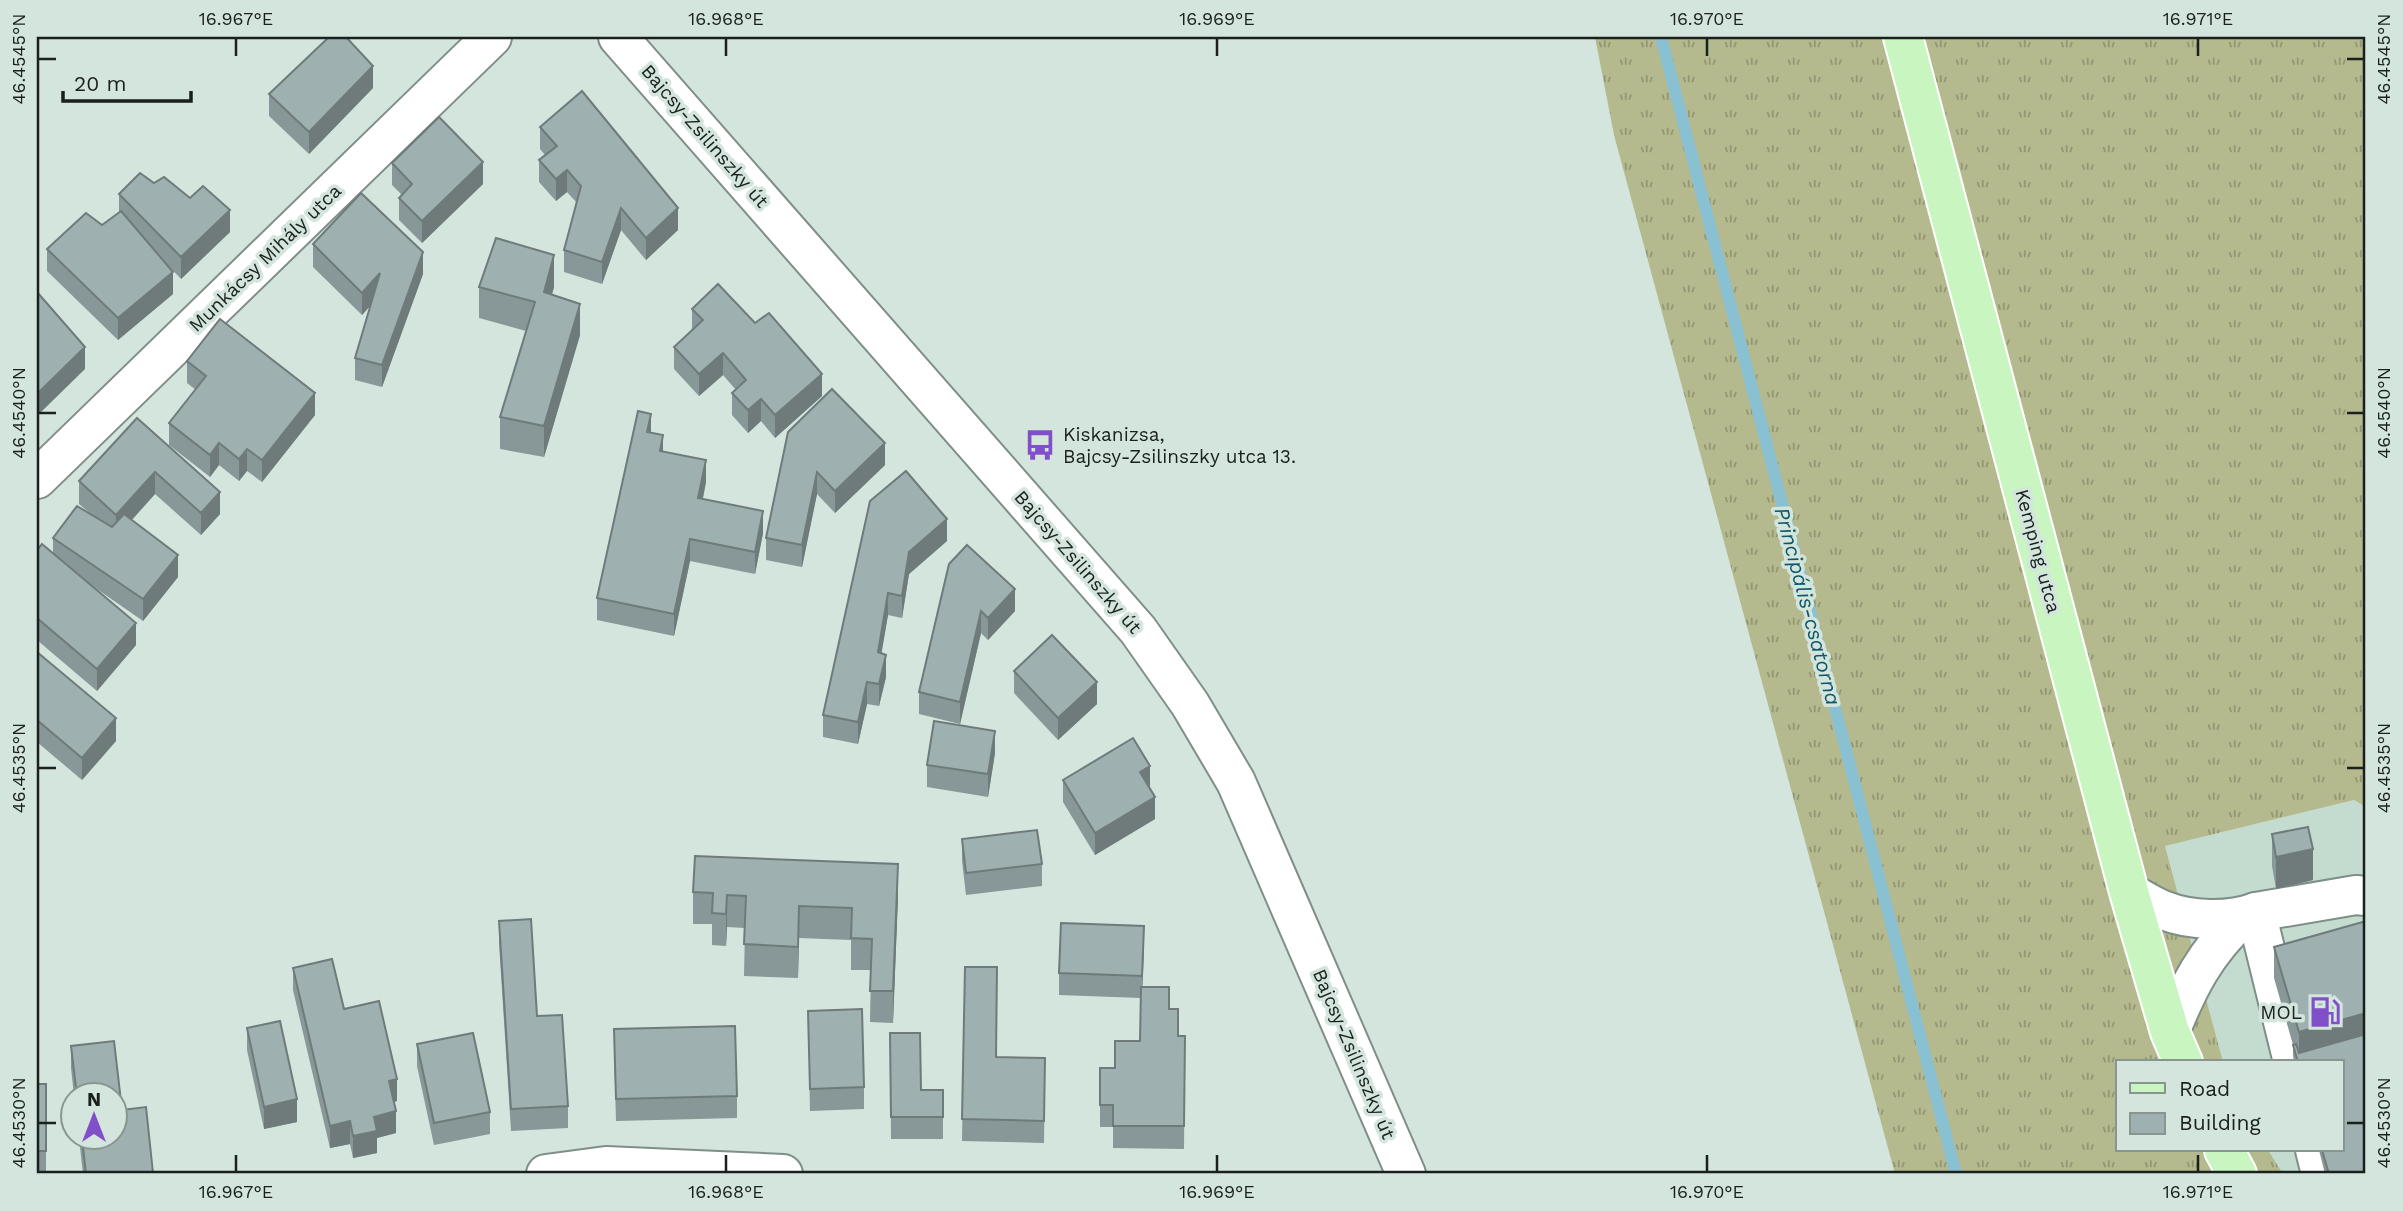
<svg xmlns="http://www.w3.org/2000/svg" width="2403" height="1211" viewBox="0 0 2403 1211" font-family="'Work Sans',sans-serif">
  <style>
    .built { fill: #c4dcd0 }
    .grass { fill: url(#grass-tufts) }
    .lines { fill: none; stroke-linecap: round; stroke-linejoin: round }
    .stream { stroke: #8ac1d2; stroke-width: 12 }
    .minor-casing { stroke: #7f8f88; stroke-width: 42 }
    .major-casing { stroke: #fff; stroke-width: 42 }
    .minor { stroke: #fff; stroke-width: 38 }
    .major { stroke: #c9f5c0; stroke-width: 38 }
    .wall { fill: #889797 }
    .shaded-wall { fill: #6f7b7b }
    .building { fill: #9eb0b0; stroke: #6f7b7b; stroke-width: 2 }
    .ticks { fill: none; stroke: #19201d; stroke-width: 2.5 }
    .labels { text-anchor: middle; dominant-baseline: central; stroke-width: 7; stroke-linejoin: round; paint-order: stroke }
    .street-label { font-size: 19px; fill: #19201d; stroke: #d4e5dd }
    .poi-label { font-size: 19px; fill: #19201d; stroke: #d4e5dd; text-anchor: start }
    .water-label { font-size: 21px; font-style: italic; fill: #0c586b; stroke: #d4e5dd }
    .neatline { fill: none; stroke: #19201d; stroke-width: 2.5 }
    .ticks-label { font-size: 18px; text-anchor: middle; fill: #19201d }
  </style>
  <defs>
    <pattern id="grass-tufts" width="24" height="20" patternUnits="userSpaceOnUse" patternTransform="scale(1.75)"><rect width="24" height="20" fill="#b4b98e"/><path d="M3 7l-1-3M5 7V3M7 7l1-3M15 17l-1-3M17 17v-4M19 17l1-3" fill="none" stroke="#929673"/></pattern>
  </defs>
  <rect width="100%" height="100%" fill="#d4e5dd"/>
  <polygon class="built" points="2354,800 2366,807 2366,1174 2283,1174 2268,1150 2342,1150 2342,1062 2223,1062 2165,846"/>
  <polygon class="grass" points="1595,37 2366,37 2366,807 2354,800 2165,846 2223,1062 2118,1062 2118,1150 2268,1150 2283,1174 1895,1174 1614,135"/>
  <g class="lines">
    <polyline class="stream" points="1661,37 1956,1174"/>
    <defs>
      <g id="minor">
        <polyline points="618,37 1138,630 1190,704 1236,782 1406,1174"/>
        <polyline points="37,479 492,37"/>
        <path d="M2129 892C2140 898 2152 906 2163 910 2190 921 2229 922 2256 912L2356 895 2366 896"/>
        <polyline points="2256,912 2293,1062"/>
        <path d="M2170 1032C2189 985 2205 953 2243 917"/>
        <polyline points="2315,1150 2321,1174"/>
        <polyline points="546,1174 606,1166 783,1174"/>
      </g>
      <g id="major">
        <polyline points="1903,37 2129,892 2170,1032 2183,1062"/>
        <polyline points="2224,1150 2237,1174"/>
      </g>
    </defs>
    <use href="#minor" class="minor-casing"/>
    <use href="#major" class="major-casing"/>
    <use href="#minor" class="minor"/>
    <use href="#major" class="major"/>
  </g>
  <g class="wall">
    <polygon points="373,88 309,154 269,116 269,94"/>
    <polygon points="540,127 678,230 646,260 621,230 602,284 564,272 564,250 577,203 567,192 556,201 539,182 539,160 545,155 540,149"/>
    <polygon points="392,163 483,184 422,243 399,220 399,198 402,195 392,185"/>
    <polygon points="119,194 230,232 181,279 164,261 173,294 118,340 47,271 47,249 102,225 119,212"/>
    <polygon points="313,244 423,274 382,387 355,380 355,358 370,306 362,315 313,267"/>
    <polygon points="479,287 554,287 552,294 580,335 544,457 500,449 500,417 526,331 479,318"/>
    <polygon points="692,309 755,323 822,396 775,438 761,421 748,433 732,415 732,393 736,390 723,375 699,396 674,369 674,347 692,330"/>
    <polygon points="187,361 315,415 262,482 247,471 239,481 219,465 210,477 169,445 169,423 196,390 187,383"/>
    <polygon points="137,418 220,514 201,535 155,494 132,520 178,577 143,621 94,587 136,645 97,691 37,640 37,550 53,553 53,538 91,514 79,504 79,481"/>
    <polygon points="788,432 885,465 835,513 817,494 802,567 766,560 766,538"/>
    <polygon points="651,433 663,452 706,482 703,499 763,533 755,574 690,561 674,636 597,620 597,598"/>
    <polygon points="870,501 947,541 909,574 902,618 888,615 881,653 886,677 879,706 867,704 858,744 823,737 823,715"/>
    <polygon points="949,564 1015,611 988,640 981,633 960,724 919,714 919,692"/>
    <polygon points="37,652 116,741 82,780 37,742"/>
    <polygon points="1014,671 1097,704 1058,740 1014,693"/>
    <polygon points="995,753 988,797 927,787 927,765"/>
    <polygon points="1063,780 1150,788 1155,819 1095,855 1063,802"/>
    <polygon points="2272,834 2313,880 2276,889 2272,866"/>
    <polygon points="962,839 1042,864 1042,886 966,895 962,861"/>
    <polygon points="693,892 898,896 893,1023 870,1022 871,970 851,970 851,940 799,938 798,978 744,976 745,928 727,927 726,946 712,945 712,924 693,924"/>
    <polygon points="499,921 537,1016 568,1106 568,1128 511,1131 499,943"/>
    <polygon points="2366,921 2366,1174 2325,1174 2319,1150 2342,1150 2342,1062 2294,1062 2293,1056 2293,1045 2274,978 2274,947"/>
    <polygon points="1144,948 1142,987 1169,1009 1178,1036 1185,1036 1184,1149 1113,1148 1113,1127 1100,1127 1100,1068 1115,1068 1140,1041 1141,998 1059,995 1059,973"/>
    <polygon points="965,967 996,1057 1045,1058 1044,1143 962,1141"/>
    <polygon points="293,968 344,1009 397,1101 394,1102 396,1133 377,1138 377,1153 353,1158 350,1144 330,1148 293,990"/>
    <polygon points="808,1011 864,1087 864,1109 810,1111"/>
    <polygon points="247,1028 297,1122 264,1129 247,1050"/>
    <polygon points="890,1033 921,1090 943,1090 943,1139 891,1139"/>
    <polygon points="114,1041 122,1110 146,1107 153,1174 83,1174 79,1138 116,1138 116,1096 74,1096 71,1068 71,1046"/>
    <polygon points="417,1044 490,1112 490,1134 434,1145 417,1066"/>
    <polygon points="614,1051 737,1096 737,1118 616,1121"/>
    <rect x="37" y="1084" width="9" height="89"/>
  </g>
  <g class="shaded-wall">
    <polygon points="373,66 373,88 309,154 309,132"/>
    <polygon points="483,162 483,184 422,243 422,221"/>
    <polygon points="567,170 567,192 556,201 556,179"/>
    <polygon points="621,208 621,230 602,284 602,262"/>
    <polygon points="678,208 678,230 646,260 646,238"/>
    <polygon points="230,210 230,232 181,279 181,257"/>
    <polygon points="423,252 423,274 382,387 382,365"/>
    <polygon points="554,255 554,287 544,323 544,292"/>
    <polygon points="173,272 173,294 118,340 118,318"/>
    <polygon points="380,273 380,295 362,315 362,293"/>
    <polygon points="580,304 580,335 544,457 544,426"/>
    <polygon points="85,347 85,369 37,416 37,394"/>
    <polygon points="723,353 723,375 699,396 699,374"/>
    <polygon points="822,374 822,396 775,438 775,415"/>
    <polygon points="315,393 315,415 262,482 262,460"/>
    <polygon points="761,399 761,421 748,433 748,410"/>
    <polygon points="651,414 651,436 647,432"/>
    <polygon points="663,435 663,457 660,451"/>
    <polygon points="219,443 219,465 210,477 210,455"/>
    <polygon points="885,443 885,465 835,513 835,491"/>
    <polygon points="247,449 247,471 239,481 239,459"/>
    <polygon points="706,460 706,482 698,520 698,498"/>
    <polygon points="155,472 155,494 116,537 116,515"/>
    <polygon points="817,472 817,494 802,567 802,545"/>
    <polygon points="220,492 220,514 201,535 201,513"/>
    <polygon points="763,511 763,533 755,574 755,552"/>
    <polygon points="947,519 947,541 909,574 902,618 902,596 909,552"/>
    <polygon points="690,539 690,561 674,636 674,614"/>
    <polygon points="178,555 178,577 143,621 143,599"/>
    <polygon points="1015,589 1015,611 988,640 988,618"/>
    <polygon points="888,593 888,615 878,674 878,652"/>
    <polygon points="981,611 981,633 960,724 960,702"/>
    <polygon points="136,623 136,645 97,691 97,669"/>
    <polygon points="886,655 886,677 879,706 879,684"/>
    <polygon points="867,682 867,704 858,744 858,722"/>
    <polygon points="1097,682 1097,704 1058,740 1058,718"/>
    <polygon points="116,718 116,741 82,780 82,758"/>
    <polygon points="995,731 995,753 988,797 988,774"/>
    <polygon points="1150,766 1150,788 1140,772"/>
    <polygon points="1155,797 1155,819 1095,855 1095,833"/>
    <polygon points="2313,849 2313,880 2276,889 2276,857"/>
    <polygon points="898,864 898,896 893,1023 893,991"/>
    <polygon points="727,895 727,927 726,946 726,914"/>
    <polygon points="799,906 799,938 798,978 798,947"/>
    <polygon points="1144,926 1144,948 1142,998 1142,976"/>
    <polygon points="2366,1013 2366,1045 2299,1062 2299,1032"/>
    <polygon points="397,1079 397,1101 389,1103 389,1081"/>
    <polygon points="297,1099 297,1122 264,1129 264,1107"/>
    <polygon points="396,1111 396,1133 377,1138 377,1153 353,1158 353,1136 374,1117"/>
    <polygon points="350,1121 350,1144 330,1148 330,1126"/>
  </g>
  <g class="building">
    <polygon points="329,37 346,37 373,66 309,132 269,94"/>
    <polygon points="582,91 678,208 646,238 621,208 602,262 564,250 581,186 567,170 556,179 539,160 557,146 540,127"/>
    <polygon points="439,117 483,162 422,221 399,198 412,184 392,163"/>
    <polygon points="140,173 154,183 164,177 190,198 203,186 230,210 181,257 119,194"/>
    <polygon points="361,193 423,252 382,365 355,358 380,273 362,293 313,244"/>
    <polygon points="121,211 173,272 118,318 47,249 86,213 102,225"/>
    <polygon points="496,238 554,255 544,292 580,304 544,426 500,417 535,302 479,287"/>
    <polygon points="718,284 755,323 769,313 822,374 775,415 761,399 748,410 732,393 746,380 723,353 699,374 674,347 703,320 692,309"/>
    <polygon points="37,292 85,347 37,394"/>
    <polygon points="220,319 315,393 262,460 247,449 239,459 219,443 210,455 169,423 206,376 187,361"/>
    <polygon points="832,389 885,443 835,491 817,472 802,545 766,538 788,432"/>
    <polygon points="638,411 651,414 647,432 663,435 660,451 706,460 698,498 763,511 755,552 690,539 674,614 597,598"/>
    <polygon points="137,418 220,492 201,513 155,472 116,515 79,481"/>
    <polygon points="906,471 947,519 909,552 902,596 888,593 878,652 886,655 879,684 867,682 858,722 823,715 870,501"/>
    <polygon points="77,506 112,527 124,514 178,555 143,599 53,538"/>
    <polygon points="42,544 136,623 97,669 37,618 37,550"/>
    <polygon points="967,545 1015,589 988,618 981,611 960,702 919,692 949,564"/>
    <polygon points="1052,635 1097,682 1058,718 1014,671"/>
    <polygon points="37,652 116,718 82,758 37,720"/>
    <polygon points="934,721 995,731 988,774 927,765"/>
    <polygon points="1133,738 1150,766 1140,772 1155,797 1095,833 1063,780"/>
    <polygon points="2308,827 2313,849 2276,857 2272,834"/>
    <polygon points="1037,830 1042,864 966,873 962,839"/>
    <polygon points="695,856 898,864 893,991 870,991 872,939 851,938 852,908 799,906 798,947 744,944 746,896 727,895 726,914 712,913 713,893 693,892"/>
    <polygon points="531,919 537,1016 562,1015 568,1106 511,1109 499,921"/>
    <polygon points="2366,921 2366,1013 2299,1032 2274,947"/>
    <polygon points="1061,923 1144,926 1142,976 1059,973"/>
    <polygon points="332,959 344,1009 379,1001 397,1079 389,1081 396,1111 374,1117 377,1131 353,1136 350,1121 330,1126 293,968"/>
    <polygon points="965,967 997,967 996,1057 1045,1058 1044,1121 962,1119"/>
    <polygon points="1141,987 1169,987 1169,1009 1178,1009 1178,1036 1185,1036 1184,1126 1113,1126 1113,1105 1100,1105 1100,1068 1115,1068 1115,1041 1140,1041"/>
    <polygon points="862,1009 864,1087 810,1089 808,1011"/>
    <polygon points="280,1021 297,1099 264,1107 247,1028"/>
    <polygon points="735,1026 737,1096 616,1099 614,1029"/>
    <polygon points="473,1033 490,1112 434,1123 417,1044"/>
    <polygon points="890,1033 920,1033 921,1090 943,1090 943,1117 891,1117"/>
    <polygon points="2366,1034 2366,1174 2329,1174 2322,1150 2342,1150 2342,1062 2298,1062 2293,1045 2296,1044 2299,1053"/>
    <polygon points="114,1041 122,1110 146,1107 153,1173 139,1174 86,1174 82,1138 116,1138 116,1096 77,1096 71,1046"/>
    <rect x="37" y="1084" width="9" height="67"/>
  </g>
  <path class="ticks" d="M236 38V56M726 38V56M1217 38V56M1707 38V56M2198 38V56M38 59H56M2347 59H2364M38 413H56M2347 413H2364M38 768H56M2347 768H2364M38 1123H56M2347 1123H2364M236 1155V1172M726 1155V1172M1217 1155V1172M1707 1155V1172M2198 1155V1172"/>
  <defs>
    <symbol id="bus-bare" viewBox="-9 -9 18 18"><path d="M-5-6H5V4H4V6H2V4H-2V6H-4V4H-5ZM-3.5-4V0h7V-4ZM-3.5 1.2v1.5H-2V1.2ZM2 1.2v1.5H3.5V1.2Z" fill="#8150c9" stroke="#d4e5dd" stroke-width="2.5" paint-order="stroke"/></symbol>
    <symbol id="fuel-bare" viewBox="-9 -9 18 18"><path d="M-5.5-6h7V0h2V4h1.3V-2.5L3-4.5l.8-.8L6-3V5H2.5V1h-1V6h-7ZM-4.2-4.7v3.2H.2V-4.7Z" fill="#8150c9" stroke="#d4e5dd" stroke-width="2.5" paint-order="stroke"/></symbol>
  </defs>
  <g fill-rule="evenodd">
    <use href="#bus-bare" x="1018" y="423" width="44" height="44"/>
    <use href="#fuel-bare" x="2303" y="990" width="44" height="44"/>
  </g>
  <g class="labels">
    <g class="street-label">
      <text transform="translate(705 136) rotate(49)">Bajcsy-Zsilinszky út</text>
      <text transform="translate(265 258) rotate(-44)">Munkácsy Mihály utca</text>
      <text transform="translate(2038 551) rotate(75)">Kemping utca</text>
      <text transform="translate(1078 562) rotate(49)">Bajcsy-Zsilinszky út</text>
      <text transform="translate(1354 1054) rotate(67)">Bajcsy-Zsilinszky út</text>
    </g>
    <g class="poi-label">
      <text x="1063" y="434">Kiskanizsa,<tspan x="1063" dy="22">Bajcsy-Zsilinszky utca 13.</tspan></text>
      <text x="2302" y="1012" text-anchor="end">MOL</text>
    </g>
    <g class="water-label">
      <text transform="translate(1808 606) rotate(75)">Principális-csatorna</text>
    </g>
  </g>
  <rect width="2403" height="1211" fill="none" stroke="#d4e5dd" stroke-width="77"/>
  <rect x="2116" y="1060" width="228" height="91" fill="#d4e5dd" stroke="#899690" stroke-width="2"/>
  <rect x="2130" y="1083" width="35" height="10" fill="#c9f5c0" stroke="#899690" stroke-width="2"/>
  <text x="2179" y="1096" font-size="21" fill="#19201d">Road</text>
  <rect x="2130" y="1113" width="35" height="21" fill="#9eb0b0" stroke="#899690" stroke-width="2"/>
  <text x="2179" y="1130" font-size="21" fill="#19201d">Building</text>
  <g transform="translate(94 1116)"><circle r="33" fill="#d4e5dd" stroke="#899690" stroke-width="2"/>
  <path d="M0-5L12 26L0 18L-12 26Z" fill="#8150c9"/>
  <text y="-10" font-size="19" font-weight="bold" text-anchor="middle" fill="#19201d">N</text>
  </g>
  <path d="M63 91v10h128v-10" fill="none" stroke="#19201d" stroke-width="3.5"/>
  <text x="74" y="91" font-size="21" fill="#19201d" stroke="#d4e5dd" stroke-width="5" paint-order="stroke">20 m</text>
  <rect x="38" y="38" width="2326" height="1134" class="neatline"/>
  <g class="ticks-label">
    <text x="236" y="25">16.967°E</text>
    <text x="726" y="25">16.968°E</text>
    <text x="1217" y="25">16.969°E</text>
    <text x="1707" y="25">16.970°E</text>
    <text x="2198" y="25">16.971°E</text>
    <text transform="translate(19 59) rotate(-90)" y="6">46.4545°N</text>
    <text transform="translate(2384 59) rotate(-90)" y="6">46.4545°N</text>
    <text transform="translate(19 413) rotate(-90)" y="6">46.4540°N</text>
    <text transform="translate(2384 413) rotate(-90)" y="6">46.4540°N</text>
    <text transform="translate(19 768) rotate(-90)" y="6">46.4535°N</text>
    <text transform="translate(2384 768) rotate(-90)" y="6">46.4535°N</text>
    <text transform="translate(19 1123) rotate(-90)" y="6">46.4530°N</text>
    <text transform="translate(2384 1123) rotate(-90)" y="6">46.4530°N</text>
    <text x="236" y="1198">16.967°E</text>
    <text x="726" y="1198">16.968°E</text>
    <text x="1217" y="1198">16.969°E</text>
    <text x="1707" y="1198">16.970°E</text>
    <text x="2198" y="1198">16.971°E</text>
  </g>
</svg>
